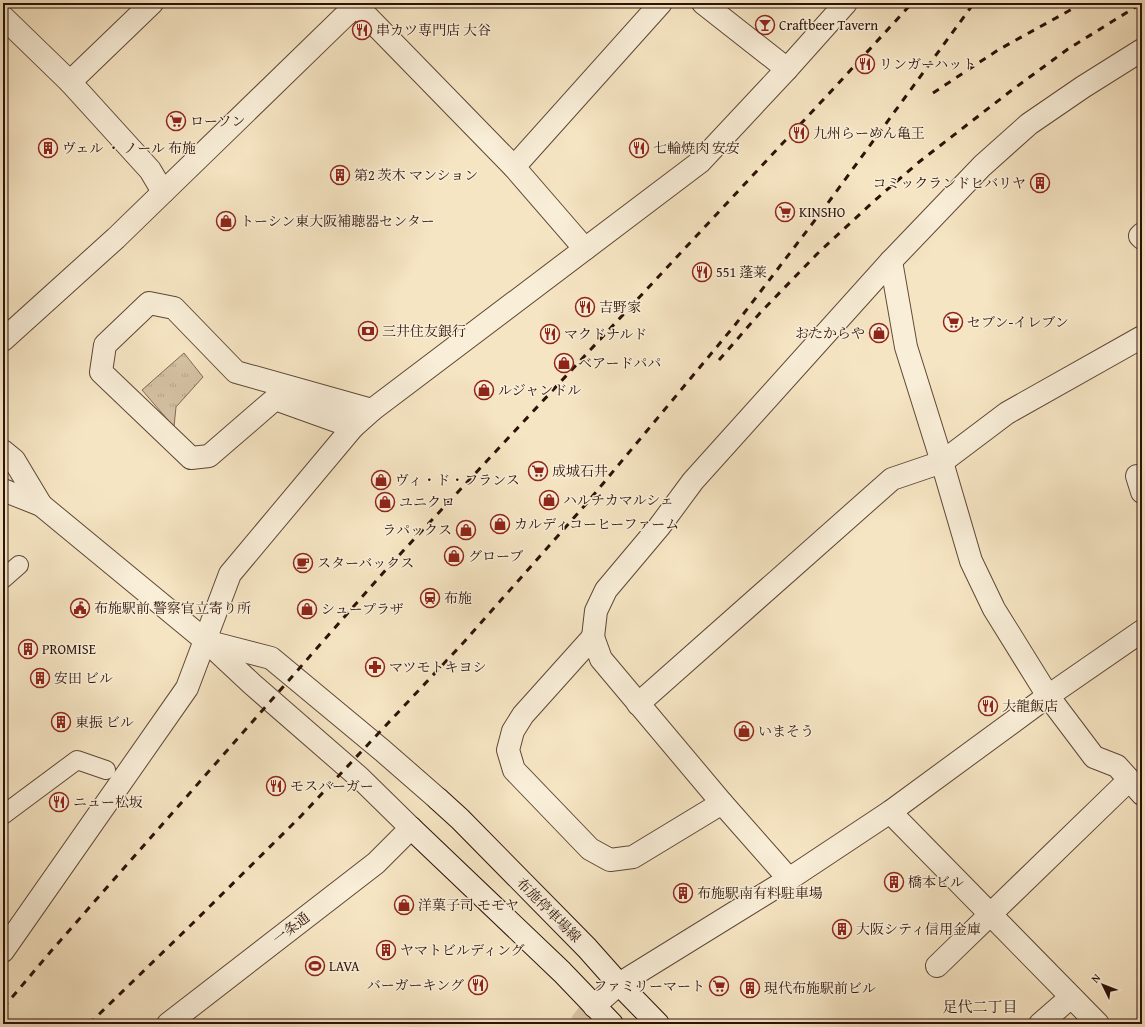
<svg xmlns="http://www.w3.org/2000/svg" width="1145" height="1027" viewBox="0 0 1145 1027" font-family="'Gentium Book Plus','Noto Serif JP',serif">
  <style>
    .grass { fill: url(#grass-tufts); stroke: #806a56 }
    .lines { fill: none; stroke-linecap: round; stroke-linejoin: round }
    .minor-tunnel { stroke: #d8c5a7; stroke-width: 22; stroke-dasharray: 22 11; stroke-linecap: butt }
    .pedestrian-casing { stroke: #5f4737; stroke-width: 20 }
    .minor-casing { stroke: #5f4737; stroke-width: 24 }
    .tertiary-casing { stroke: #5f4737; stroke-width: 24 }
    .secondary-casing { stroke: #2d1208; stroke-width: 24 }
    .pedestrian { stroke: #f9eed8; stroke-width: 18 }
    .minor { stroke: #f9eed8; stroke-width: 22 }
    .tertiary { stroke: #f9eed8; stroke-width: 22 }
    .secondary { stroke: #f9eed8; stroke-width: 22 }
    .rail { stroke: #2d1208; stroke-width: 3; stroke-dasharray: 7 7; stroke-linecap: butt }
    .labels { text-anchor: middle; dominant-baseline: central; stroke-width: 3; stroke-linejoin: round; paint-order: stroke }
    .poi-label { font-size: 14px; fill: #2d1208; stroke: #f9eed8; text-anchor: start }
    .street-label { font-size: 14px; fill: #2d1208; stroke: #f9eed8 }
    .neighbourhood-label { font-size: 15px; fill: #2d1208; stroke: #f9eed8 }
  </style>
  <defs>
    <pattern id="grass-tufts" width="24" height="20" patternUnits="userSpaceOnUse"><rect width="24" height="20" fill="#d4c1a3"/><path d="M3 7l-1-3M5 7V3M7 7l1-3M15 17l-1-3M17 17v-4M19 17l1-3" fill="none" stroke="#b6a58b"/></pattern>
  </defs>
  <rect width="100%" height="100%" fill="#f6e5c3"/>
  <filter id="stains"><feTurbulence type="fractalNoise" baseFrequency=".005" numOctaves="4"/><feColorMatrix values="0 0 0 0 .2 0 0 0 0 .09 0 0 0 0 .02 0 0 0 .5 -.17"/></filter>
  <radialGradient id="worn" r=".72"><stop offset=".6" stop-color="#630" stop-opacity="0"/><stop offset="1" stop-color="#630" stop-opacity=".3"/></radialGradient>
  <polygon class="grass" points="184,353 203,377 176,407 174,427 142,390"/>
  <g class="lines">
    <polyline class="minor-tunnel" points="580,1024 594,1006"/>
    <defs>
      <g id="pedestrian">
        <polyline points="3,579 19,565"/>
        <polyline points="3,815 77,760 106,770"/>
      </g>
      <g id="minor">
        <polyline points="703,3 787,69"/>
        <polyline points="356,5 514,167 585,249"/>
        <polyline points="3,17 70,82 150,170 163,192"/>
        <polyline points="70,82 152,3"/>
        <polyline points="514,167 661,3"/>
        <polyline points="1142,234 1140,236 1142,238"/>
        <polyline points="891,261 906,347 942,462 971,561 994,609 1048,696 1094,757 1117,766 1142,794"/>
        <polygon points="149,303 174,308 236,372 372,410 353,427 275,399 209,456 191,458 101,372 105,345"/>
        <polyline points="3,340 116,238 358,3"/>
        <polyline points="1137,476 1142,492"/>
        <polygon points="593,637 601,659 722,803 633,857 610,860 590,849 514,770 508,750 513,731 523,715"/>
        <polyline points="638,704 892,479 942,462 1007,413 1142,337"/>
        <polyline points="890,812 1098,1024"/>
        <polyline points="937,966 1129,780"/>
        <polyline points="168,1024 376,863 411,828"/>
        <polyline points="1040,1024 1071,997"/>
      </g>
      <g id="tertiary">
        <polyline points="372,410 700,162 787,69 846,3"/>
        <polyline points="3,451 14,460 41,505"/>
        <polyline points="3,490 41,505 206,641 252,684 360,778 411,828"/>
        <polyline points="593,637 596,611 606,590 659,527 693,481 891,261 982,166 1029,124 1083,87 1142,50"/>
        <polyline points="209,642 271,658 383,751 438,799"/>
        <polyline points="722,803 789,879"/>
        <polyline points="3,951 187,688 230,574 353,427"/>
        <polyline points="594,1006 619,984 789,879 890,812 1048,696 1142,631"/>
      </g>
      <g id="secondary">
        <polyline points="438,799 460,819 587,948 619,984 658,1024"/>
        <polyline points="411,828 562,972 612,1024"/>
      </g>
    </defs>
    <use href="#pedestrian" class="pedestrian-casing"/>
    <use href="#minor" class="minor-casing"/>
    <use href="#tertiary" class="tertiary-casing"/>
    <use href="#secondary" class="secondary-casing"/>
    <use href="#pedestrian" class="pedestrian"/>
    <use href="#minor" class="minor"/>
    <use href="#tertiary" class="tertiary"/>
    <use href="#secondary" class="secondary"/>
    <g class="rail">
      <polyline points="933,93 998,50 1083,3"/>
      <polyline points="719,360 760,313 817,254 873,202 919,162 1012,90 1068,49 1142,3"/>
      <polyline points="3,1008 52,950 390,565 836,86 912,3"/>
      <polyline points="89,1024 193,923 301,816 464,642 586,504 735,325 825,207 974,3"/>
    </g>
  </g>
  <defs>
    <symbol id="bar-ring" viewBox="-11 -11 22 22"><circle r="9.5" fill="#f9eed8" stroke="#8f2418" stroke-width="1.5"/><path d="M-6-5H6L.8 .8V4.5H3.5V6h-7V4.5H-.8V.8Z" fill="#8f2418"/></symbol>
    <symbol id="restaurant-ring" viewBox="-11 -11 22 22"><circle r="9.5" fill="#f9eed8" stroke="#8f2418" stroke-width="1.5"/><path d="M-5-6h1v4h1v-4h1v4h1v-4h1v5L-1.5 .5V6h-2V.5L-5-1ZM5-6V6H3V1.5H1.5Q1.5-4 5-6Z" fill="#8f2418"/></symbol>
    <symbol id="supermarket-ring" viewBox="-11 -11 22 22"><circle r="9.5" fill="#f9eed8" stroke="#8f2418" stroke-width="1.5"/><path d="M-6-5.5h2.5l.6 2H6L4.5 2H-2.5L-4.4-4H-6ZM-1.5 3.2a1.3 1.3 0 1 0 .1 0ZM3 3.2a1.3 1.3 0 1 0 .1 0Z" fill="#8f2418"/></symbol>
    <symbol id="building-ring" viewBox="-11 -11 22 22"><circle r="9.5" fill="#f9eed8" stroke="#8f2418" stroke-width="1.5"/><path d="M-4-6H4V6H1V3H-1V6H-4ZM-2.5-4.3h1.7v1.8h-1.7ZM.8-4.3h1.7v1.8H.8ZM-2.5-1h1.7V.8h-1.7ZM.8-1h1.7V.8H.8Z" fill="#8f2418"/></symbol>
    <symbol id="shop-ring" viewBox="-11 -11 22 22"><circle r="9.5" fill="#f9eed8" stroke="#8f2418" stroke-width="1.5"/><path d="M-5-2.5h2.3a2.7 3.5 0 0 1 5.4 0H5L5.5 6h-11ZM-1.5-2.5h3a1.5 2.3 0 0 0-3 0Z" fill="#8f2418"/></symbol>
    <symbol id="bank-ring" viewBox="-11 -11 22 22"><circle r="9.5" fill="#f9eed8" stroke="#8f2418" stroke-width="1.5"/><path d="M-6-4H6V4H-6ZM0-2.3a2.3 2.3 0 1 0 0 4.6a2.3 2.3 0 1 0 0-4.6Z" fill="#8f2418"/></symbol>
    <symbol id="cafe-ring" viewBox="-11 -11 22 22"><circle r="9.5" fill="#f9eed8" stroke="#8f2418" stroke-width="1.5"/><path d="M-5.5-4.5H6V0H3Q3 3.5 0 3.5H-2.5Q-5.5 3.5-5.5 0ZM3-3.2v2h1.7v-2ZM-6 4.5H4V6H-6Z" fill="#8f2418"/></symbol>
    <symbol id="station-ring" viewBox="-11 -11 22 22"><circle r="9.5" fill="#f9eed8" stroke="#8f2418" stroke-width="1.5"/><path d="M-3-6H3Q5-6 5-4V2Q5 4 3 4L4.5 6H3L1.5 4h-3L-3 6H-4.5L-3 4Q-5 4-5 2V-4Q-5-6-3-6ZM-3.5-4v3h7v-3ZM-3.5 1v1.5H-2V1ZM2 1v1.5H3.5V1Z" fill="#8f2418"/></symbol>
    <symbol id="civic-ring" viewBox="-11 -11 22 22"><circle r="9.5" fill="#f9eed8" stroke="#8f2418" stroke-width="1.5"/><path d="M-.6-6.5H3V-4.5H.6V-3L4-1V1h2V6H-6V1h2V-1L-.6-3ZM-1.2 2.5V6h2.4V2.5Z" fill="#8f2418"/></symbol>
    <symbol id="pharmacy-ring" viewBox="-11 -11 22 22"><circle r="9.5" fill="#f9eed8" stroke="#8f2418" stroke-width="1.5"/><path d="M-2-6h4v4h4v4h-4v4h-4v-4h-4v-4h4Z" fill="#8f2418"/></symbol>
    <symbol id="stadium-ring" viewBox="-11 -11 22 22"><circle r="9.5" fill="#f9eed8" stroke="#8f2418" stroke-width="1.5"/><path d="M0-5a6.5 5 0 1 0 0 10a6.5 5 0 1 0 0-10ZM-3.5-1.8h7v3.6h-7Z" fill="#8f2418"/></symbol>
  </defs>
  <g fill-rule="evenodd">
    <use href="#bar-ring" x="754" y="14" width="22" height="22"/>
    <use href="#restaurant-ring" x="351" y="19" width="22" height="22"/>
    <use href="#restaurant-ring" x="854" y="53" width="22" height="22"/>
    <use href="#supermarket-ring" x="165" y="110" width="22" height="22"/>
    <use href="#restaurant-ring" x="788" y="122" width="22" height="22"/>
    <use href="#building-ring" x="37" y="137" width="22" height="22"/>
    <use href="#restaurant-ring" x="628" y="137" width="22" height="22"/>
    <use href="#building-ring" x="329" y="164" width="22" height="22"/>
    <use href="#building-ring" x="1029" y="172" width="22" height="22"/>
    <use href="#supermarket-ring" x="774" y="201" width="22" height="22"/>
    <use href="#shop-ring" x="215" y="210" width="22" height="22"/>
    <use href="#restaurant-ring" x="691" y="261" width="22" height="22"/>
    <use href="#restaurant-ring" x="574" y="296" width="22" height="22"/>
    <use href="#supermarket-ring" x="942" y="311" width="22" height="22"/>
    <use href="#bank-ring" x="357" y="320" width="22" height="22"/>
    <use href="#shop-ring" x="868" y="322" width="22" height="22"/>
    <use href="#restaurant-ring" x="539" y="323" width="22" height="22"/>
    <use href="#shop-ring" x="553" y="352" width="22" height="22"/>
    <use href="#shop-ring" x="473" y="379" width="22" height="22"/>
    <use href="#supermarket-ring" x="527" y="460" width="22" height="22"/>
    <use href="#shop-ring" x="370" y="469" width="22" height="22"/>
    <use href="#shop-ring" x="538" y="489" width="22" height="22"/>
    <use href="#shop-ring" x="374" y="491" width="22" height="22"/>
    <use href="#shop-ring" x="489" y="513" width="22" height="22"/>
    <use href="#shop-ring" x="455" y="519" width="22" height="22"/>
    <use href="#shop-ring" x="443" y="545" width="22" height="22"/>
    <use href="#cafe-ring" x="292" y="552" width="22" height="22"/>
    <use href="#station-ring" x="419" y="587" width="22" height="22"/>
    <use href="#civic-ring" x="69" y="597" width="22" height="22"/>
    <use href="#shop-ring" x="296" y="598" width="22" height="22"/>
    <use href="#building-ring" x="17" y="638" width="22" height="22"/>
    <use href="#pharmacy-ring" x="364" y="656" width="22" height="22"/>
    <use href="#building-ring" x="29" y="667" width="22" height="22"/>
    <use href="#restaurant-ring" x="977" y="695" width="22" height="22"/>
    <use href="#building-ring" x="50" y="711" width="22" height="22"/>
    <use href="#shop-ring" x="733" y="720" width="22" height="22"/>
    <use href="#restaurant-ring" x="265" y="775" width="22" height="22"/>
    <use href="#restaurant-ring" x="48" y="791" width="22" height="22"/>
    <use href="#building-ring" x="883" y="871" width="22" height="22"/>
    <use href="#building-ring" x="672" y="882" width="22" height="22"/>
    <use href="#shop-ring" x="393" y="894" width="22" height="22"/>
    <use href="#building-ring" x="831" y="918" width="22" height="22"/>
    <use href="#building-ring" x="375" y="939" width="22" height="22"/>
    <use href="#stadium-ring" x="304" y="955" width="22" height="22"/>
    <use href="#restaurant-ring" x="467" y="974" width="22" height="22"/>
    <use href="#supermarket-ring" x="708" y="975" width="22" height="22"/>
    <use href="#building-ring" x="739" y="977" width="22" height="22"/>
  </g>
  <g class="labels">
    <g class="poi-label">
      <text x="779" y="25">Craftbeer Tavern</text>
      <text x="376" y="30">串カツ専門店 大谷</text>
      <text x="879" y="64">リンガーハット</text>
      <text x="190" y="121">ローソン</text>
      <text x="813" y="133">九州らーめん亀王</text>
      <text x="62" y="148">ヴェル ・ ノール 布施</text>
      <text x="653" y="148">七輪焼肉 安安</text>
      <text x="354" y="175">第2 茨木 マンション</text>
      <text x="1026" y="183" text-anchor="end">コミックランドヒバリヤ</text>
      <text x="799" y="212">KINSHO</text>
      <text x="240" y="221">トーシン東大阪補聴器センター</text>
      <text x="716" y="272">551 蓬莱</text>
      <text x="599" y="307">吉野家</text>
      <text x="967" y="322">セブン-イレブン</text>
      <text x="382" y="331">三井住友銀行</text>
      <text x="865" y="333" text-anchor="end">おたからや</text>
      <text x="564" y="334">マクドナルド</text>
      <text x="578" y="363">ベアードパパ</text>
      <text x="498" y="390">ルジャンドル</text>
      <text x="552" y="471">成城石井</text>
      <text x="395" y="480">ヴィ・ド・フランス</text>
      <text x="563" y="500">ハルチカマルシェ</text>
      <text x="399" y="502">ユニクロ</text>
      <text x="514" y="524">カルディコーヒーファーム</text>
      <text x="452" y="530" text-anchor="end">ラパックス</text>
      <text x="468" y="556">グローブ</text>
      <text x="317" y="563">スターバックス</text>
      <text x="444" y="598">布施</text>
      <text x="94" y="608">布施駅前 警察官立寄り所</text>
      <text x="321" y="609">シュープラザ</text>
      <text x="42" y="649">PROMISE</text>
      <text x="389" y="667">マツモトキヨシ</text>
      <text x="54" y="678">安田 ビル</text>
      <text x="1002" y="706">大龍飯店</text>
      <text x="75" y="722">東振 ビル</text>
      <text x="758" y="731">いまそう</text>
      <text x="290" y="786">モスバーガー</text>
      <text x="73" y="802">ニュー松坂</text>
      <text x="908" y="882">橋本ビル</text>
      <text x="697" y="893">布施駅南有料駐車場</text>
      <text x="418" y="905">洋菓子司 モモヤ</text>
      <text x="856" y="929">大阪シティ信用金庫</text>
      <text x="400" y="950">ヤマトビルディング</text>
      <text x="329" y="966">LAVA</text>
      <text x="464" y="985" text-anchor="end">バーガーキング</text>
      <text x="705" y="986" text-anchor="end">ファミリーマート</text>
      <text x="764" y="988">現代布施駅前ビル</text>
    </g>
    <g class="street-label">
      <text transform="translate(549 910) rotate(45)">布施停車場線</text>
      <text transform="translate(291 928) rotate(-38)">一条通</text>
    </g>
    <g class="neighbourhood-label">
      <text x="980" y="1006">足代二丁目</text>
    </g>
  </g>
  <rect width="1145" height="1027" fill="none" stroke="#f6e5c3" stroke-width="16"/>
  <rect x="4" y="4" width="1137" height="1019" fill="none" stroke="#2d1208" stroke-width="2"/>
  <rect x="8" y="8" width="1129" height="1011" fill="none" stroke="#2d1208"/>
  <g transform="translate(1103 985) rotate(313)" stroke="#f9eed8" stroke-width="3" paint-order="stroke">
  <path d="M0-3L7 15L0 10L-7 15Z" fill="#2d1208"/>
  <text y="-6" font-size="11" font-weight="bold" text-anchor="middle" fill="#2d1208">N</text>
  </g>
  <rect width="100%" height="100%" filter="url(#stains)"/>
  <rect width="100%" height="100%" fill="url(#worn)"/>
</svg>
